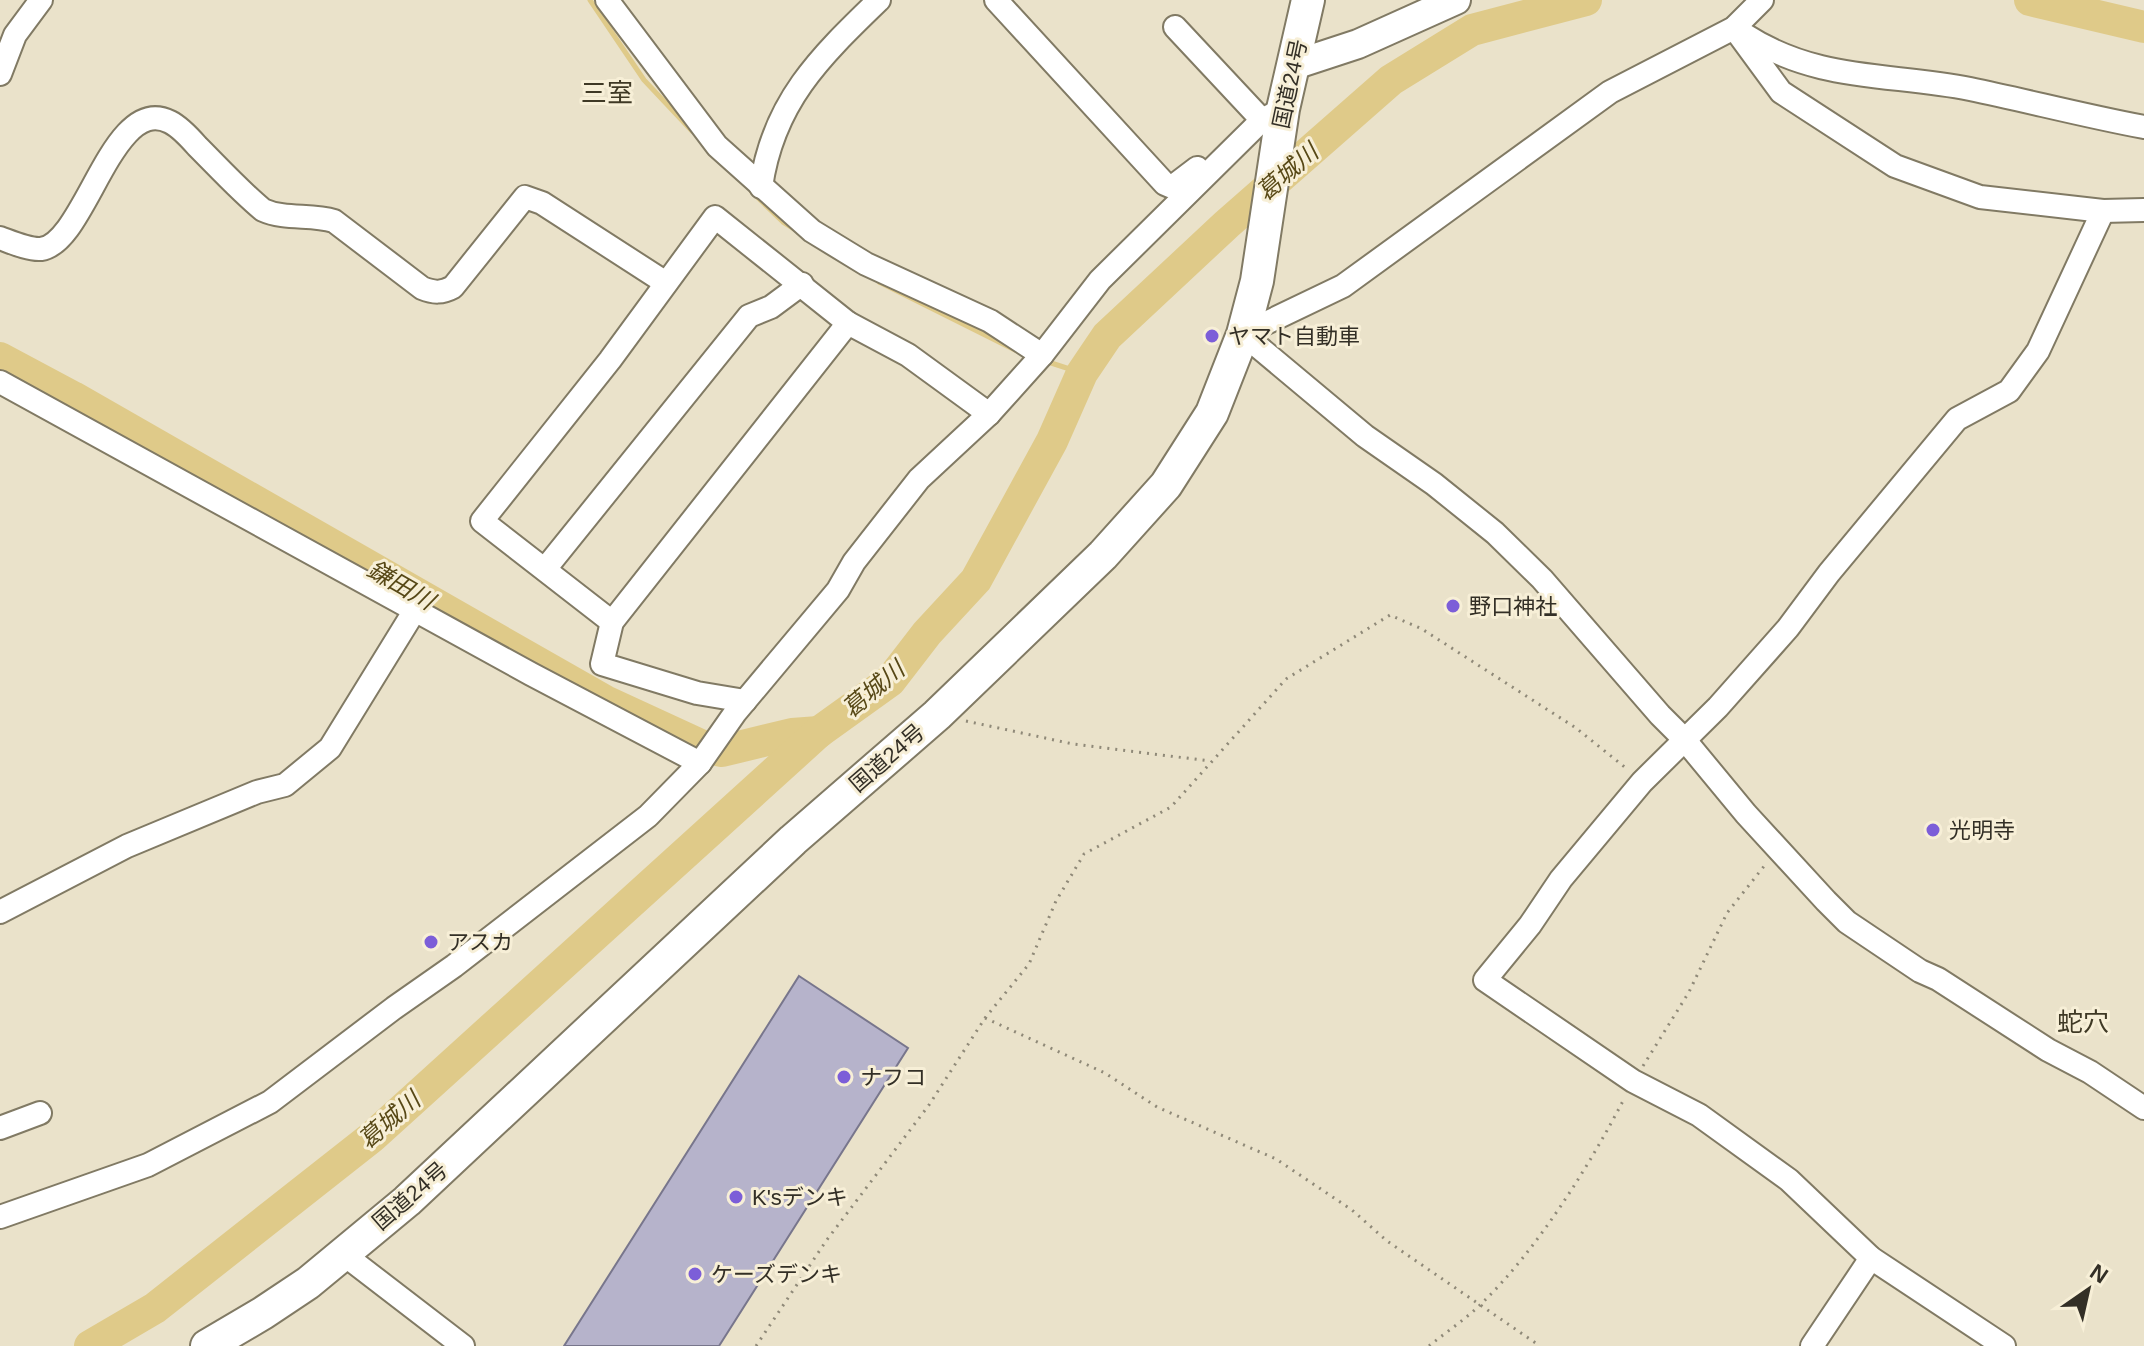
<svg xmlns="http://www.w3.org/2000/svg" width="2144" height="1346" viewBox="0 0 2144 1346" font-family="Arial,'Noto Sans JP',sans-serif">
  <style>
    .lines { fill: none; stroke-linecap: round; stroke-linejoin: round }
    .stream { stroke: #dfca89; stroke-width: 5 }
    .river { stroke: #dfca89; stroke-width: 32 }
    .building { fill: #b6b3cb; stroke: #78768c; stroke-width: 2 }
    .minor-casing { stroke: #817a64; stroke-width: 26 }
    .major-casing { stroke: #817a64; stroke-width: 32 }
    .highway-casing { stroke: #817a64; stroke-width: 36 }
    .path { stroke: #8f8978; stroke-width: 3; stroke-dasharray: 2 6; stroke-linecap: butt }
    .minor { stroke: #fff; stroke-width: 22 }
    .major { stroke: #fff; stroke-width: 28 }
    .highway { stroke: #fff; stroke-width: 32 }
    .poi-dot { fill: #7c5ed8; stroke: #f7efd7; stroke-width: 3 }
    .labels { text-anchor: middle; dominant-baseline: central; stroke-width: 6; stroke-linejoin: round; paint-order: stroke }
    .street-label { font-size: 22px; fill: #332f26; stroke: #f7efd7 }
    .poi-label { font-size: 22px; fill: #332f26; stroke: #f7efd7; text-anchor: start }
    .water-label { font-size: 24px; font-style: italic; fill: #574816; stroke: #f7efd7 }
    .quarter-label { font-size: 26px; fill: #3f3925; stroke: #f7efd7 }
  </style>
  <rect width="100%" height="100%" fill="#eae2ca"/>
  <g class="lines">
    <g class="stream">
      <polyline points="590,0 644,80 692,131"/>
      <polyline points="752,192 783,222 796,230"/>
      <polyline points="879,282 1017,351"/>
      <polyline points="1045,361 1082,373"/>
    </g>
    <g class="river">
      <polyline points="2030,0 2144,27"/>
      <polyline points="0,358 73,397 605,701 707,748 722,751 792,734 819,732"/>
      <polyline points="90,1346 155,1308 372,1137 819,732 890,681 927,633 976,580 1052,441 1082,373 1107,336 1227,224 1391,80 1472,30 1586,0"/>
    </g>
  </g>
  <polygon class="building" points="799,976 908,1048 719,1346 564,1346"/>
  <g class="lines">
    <defs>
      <g id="minor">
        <polyline points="607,0 717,146 812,231 866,264 990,321 1042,355"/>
        <polyline points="996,0 1165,184 1172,187 1197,168"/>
        <polyline points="1762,0 1734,28 1610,92 1343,286 1243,334 1365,436 1434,484 1495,533 1542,579 1660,715 1684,739 1746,814 1826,901 1847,922 1920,971 1938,979 2048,1050 2090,1072 2144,1108"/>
        <polyline points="1175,27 1262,120"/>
        <polyline points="1734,28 1781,92 1895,166 1980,197 2103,211 2144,210"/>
        <path d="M1745 35C1818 82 1889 73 1970 89 2028 101 2085 116 2144 127"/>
        <polyline points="0,74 15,35 41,0"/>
        <path d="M761 187C773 102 820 57 879 0"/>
        <path d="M0 238C11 242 29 250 41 249 86 243 112 93 170 122 180 127 190 138 197 146 219 168 240 191 263 210 285 220 311 214 334 221L422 288C434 293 442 293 453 287L525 197 542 203 666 283"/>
        <polyline points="0,382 531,674 700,763"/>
        <polyline points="545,569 749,316 771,307 802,284"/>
        <polyline points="612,622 482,521 610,360 715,217 848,323"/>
        <polyline points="745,701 697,693 602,664 612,622 848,323 908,355 989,414"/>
        <polyline points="0,912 127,846 257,792 285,785 330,748 415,610"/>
        <polyline points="0,1128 40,1113"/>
        <polyline points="0,1217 148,1165 270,1102 394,1008 454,966 648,816 700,763 735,713 838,590 854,562 919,479 989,414 1042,355 1100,280 1262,120 1283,109"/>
        <polyline points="342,1253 463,1346"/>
        <polyline points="1812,1346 1871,1258"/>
        <polyline points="2004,1346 1871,1258 1789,1180 1699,1115 1633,1081 1485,980 1530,925 1561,879 1642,782 1718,707 1788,628 1829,573 1957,419 2009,391 2038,351 2103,211"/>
      </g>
      <polyline id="major" points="1294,65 1358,44 1456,0"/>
      <polyline id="highway" points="207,1346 263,1313 308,1283 407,1201 793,840 937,715 1103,555 1166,485 1212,413 1243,334 1257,281 1283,109 1308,0"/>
    </defs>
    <use href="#minor" class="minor-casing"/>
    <use href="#major" class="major-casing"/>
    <use href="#highway" class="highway-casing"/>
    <g class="path">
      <polyline points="966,721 1073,744 1210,761"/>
      <polyline points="985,1018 1105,1073 1157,1107 1276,1159 1352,1210 1387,1241 1540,1346"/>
      <polyline points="1643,1066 1689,992 1727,913 1765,865"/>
      <polyline points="756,1346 826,1241 929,1105 985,1018 1029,964 1056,901 1084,854 1171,807 1286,679 1390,615 1422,629 1576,728 1627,769"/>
      <path d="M1429 1346C1446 1332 1466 1319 1482 1303 1537 1250 1590 1165 1625 1097"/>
    </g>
    <use href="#minor" class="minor"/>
    <use href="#major" class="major"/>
    <use href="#highway" class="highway"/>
  </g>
  <g class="poi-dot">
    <circle cx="1212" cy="336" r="8"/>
    <circle cx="1453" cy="606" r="8"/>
    <circle cx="1933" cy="830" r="8"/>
    <circle cx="431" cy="942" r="8"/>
    <circle cx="844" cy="1077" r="8"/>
    <circle cx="736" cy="1197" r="8"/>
    <circle cx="695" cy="1274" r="8"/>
  </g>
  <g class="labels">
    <g class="street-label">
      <text transform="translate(1290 84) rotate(-78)">国道24号</text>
      <text transform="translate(887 758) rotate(-41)">国道24号</text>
      <text transform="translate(410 1196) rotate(-41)">国道24号</text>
    </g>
    <g class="poi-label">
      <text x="1228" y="336">ヤマト自動車</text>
      <text x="1469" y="606">野口神社</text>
      <text x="1949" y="830">光明寺</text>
      <text x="447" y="942">アスカ</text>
      <text x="860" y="1077">ナフコ</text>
      <text x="752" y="1197">K'sデンキ</text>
      <text x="711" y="1274">ケーズデンキ</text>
    </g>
    <g class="water-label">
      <text transform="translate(1287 172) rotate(-41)">葛城川</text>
      <text transform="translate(401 585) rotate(30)">鎌田川</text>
      <text transform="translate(873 689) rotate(-40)">葛城川</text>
      <text transform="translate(389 1120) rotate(-41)">葛城川</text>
    </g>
    <g class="quarter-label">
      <text x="607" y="93">三室</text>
      <text x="2083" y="1022">蛇穴</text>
    </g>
  </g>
  <g transform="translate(2088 1290) rotate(34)" stroke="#f7efd7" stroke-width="6" paint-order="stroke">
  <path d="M0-6L14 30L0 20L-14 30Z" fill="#332f26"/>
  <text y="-12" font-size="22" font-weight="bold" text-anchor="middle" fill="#332f26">N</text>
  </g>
</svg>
